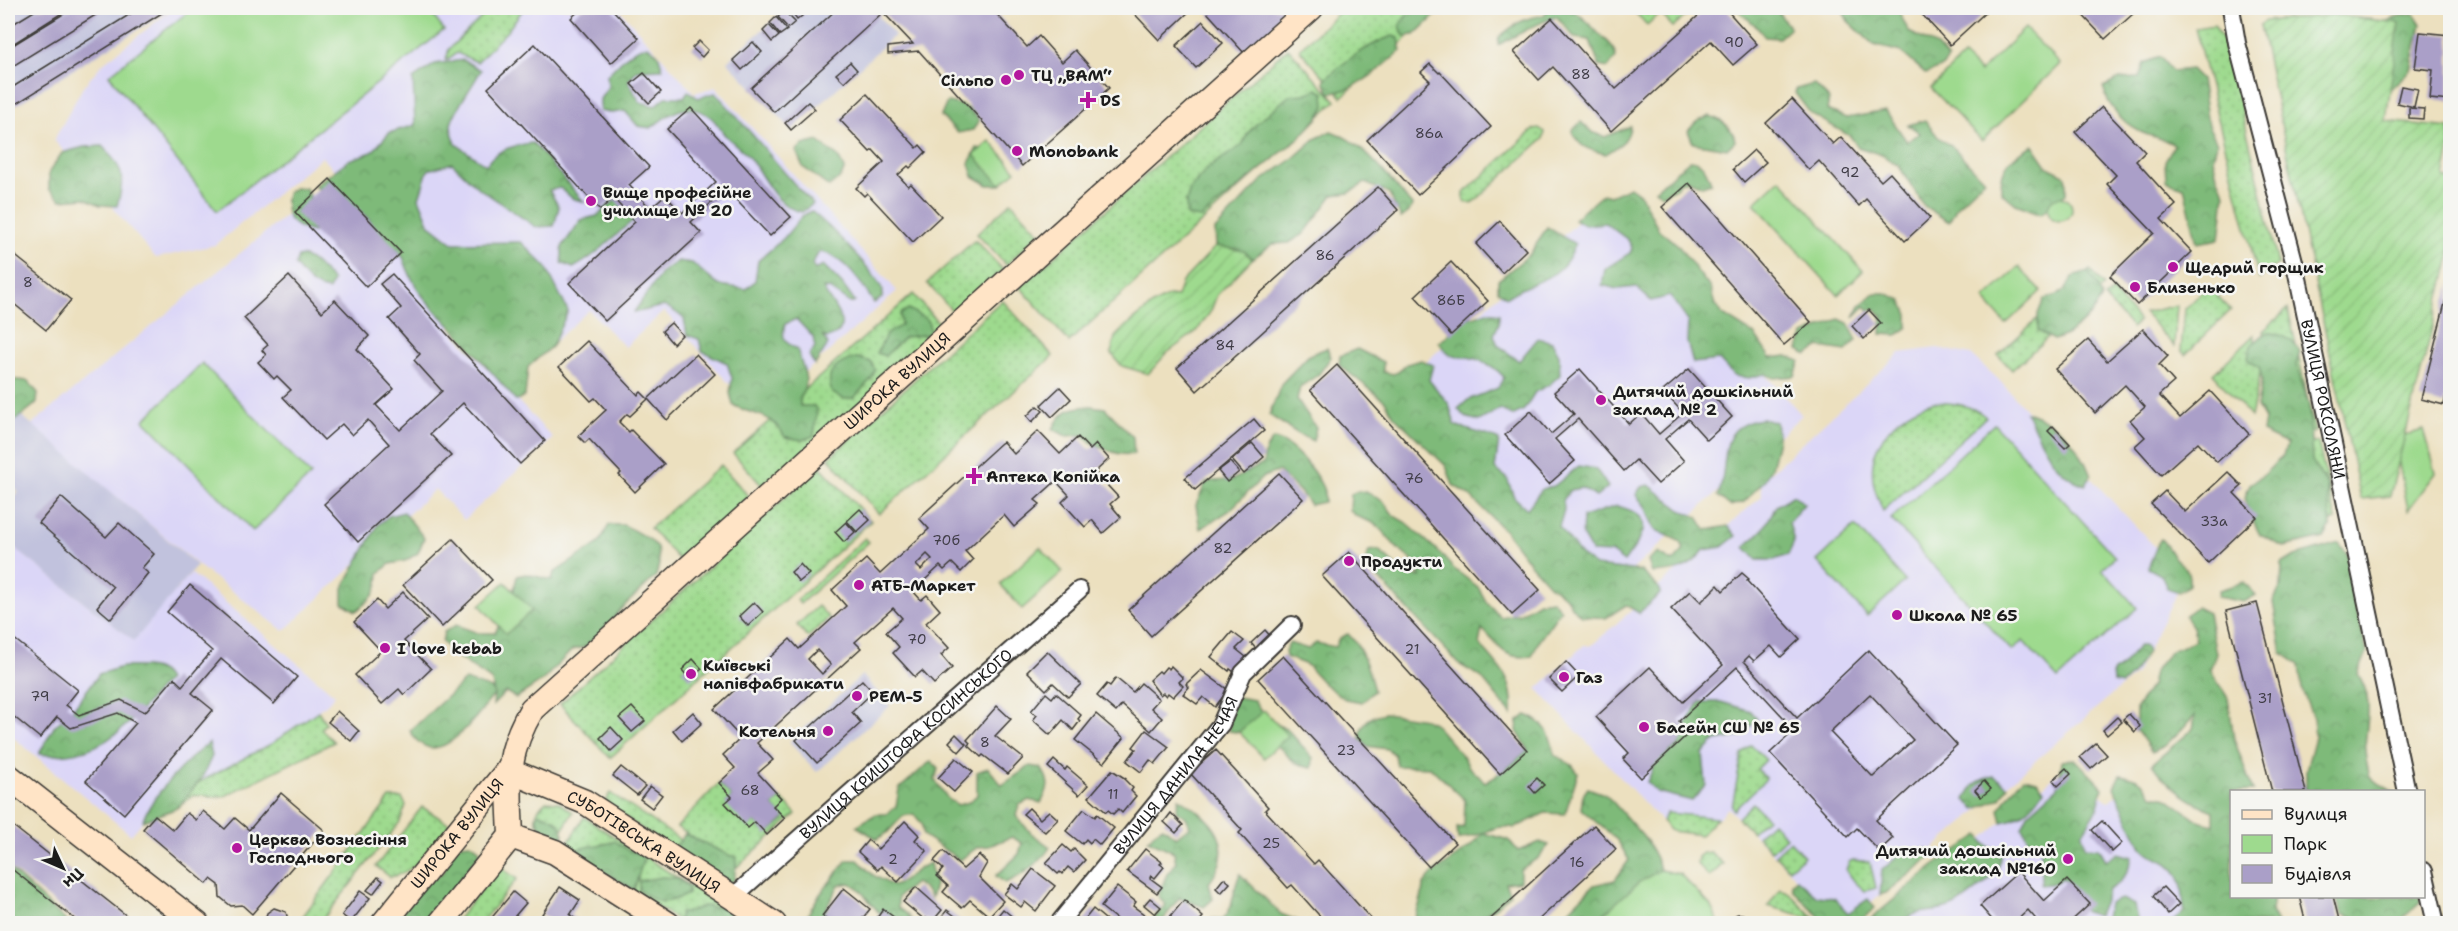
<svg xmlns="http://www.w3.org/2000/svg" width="2458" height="931" viewBox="0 0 2458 931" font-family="'Shantell Sans',sans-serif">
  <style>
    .built { fill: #dbd6f7 }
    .industrial { fill: #c1c2dd }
    .grass { fill: url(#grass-dots); stroke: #5d7b55; stroke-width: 1.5 }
    .forest { fill: url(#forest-crowns); stroke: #4d6b4a; stroke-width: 1.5 }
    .park { fill: #9eda8e; stroke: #5d7b55; stroke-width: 1.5 }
    .garden { fill: url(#garden-furrows); stroke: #5d7b55; stroke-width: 1.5 }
    .building { fill: #aa9fc8; fill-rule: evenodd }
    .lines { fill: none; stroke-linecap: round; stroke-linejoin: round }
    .street-casing { stroke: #3b3934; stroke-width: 20 }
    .secondary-casing { stroke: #3b3934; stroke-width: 27 }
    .street { stroke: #fff; stroke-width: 16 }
    .secondary { stroke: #ffe4c6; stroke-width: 24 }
    .poi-dot { fill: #b5179e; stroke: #f6f6f2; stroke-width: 2 }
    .labels { text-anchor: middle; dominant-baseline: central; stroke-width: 5; stroke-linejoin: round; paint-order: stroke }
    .number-label { font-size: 14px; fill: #403d47 }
    .poi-label { font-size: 16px; font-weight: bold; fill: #1c1c1c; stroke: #f6f6f2; text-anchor: start }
    .street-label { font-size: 16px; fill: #1c1c1c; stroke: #f6f6f2 }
  </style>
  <defs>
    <pattern id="grass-dots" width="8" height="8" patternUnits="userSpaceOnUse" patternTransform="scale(1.5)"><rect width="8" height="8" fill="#9eda8e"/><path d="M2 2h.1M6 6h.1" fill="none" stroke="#88ba7a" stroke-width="1.8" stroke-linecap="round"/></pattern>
    <pattern id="forest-crowns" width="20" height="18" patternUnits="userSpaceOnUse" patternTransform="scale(1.5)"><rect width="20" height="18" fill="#7eba79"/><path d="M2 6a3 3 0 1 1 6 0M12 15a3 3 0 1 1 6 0" fill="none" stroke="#6c9f68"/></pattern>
    <pattern id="garden-furrows" width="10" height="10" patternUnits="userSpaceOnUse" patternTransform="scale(1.5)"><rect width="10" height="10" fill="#9eda8e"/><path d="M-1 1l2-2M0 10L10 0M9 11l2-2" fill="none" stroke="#88ba7a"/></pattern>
  </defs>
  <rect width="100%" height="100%" fill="#f6f6f2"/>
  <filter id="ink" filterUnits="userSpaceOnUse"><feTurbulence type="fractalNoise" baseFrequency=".0167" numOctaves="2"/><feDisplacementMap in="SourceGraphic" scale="12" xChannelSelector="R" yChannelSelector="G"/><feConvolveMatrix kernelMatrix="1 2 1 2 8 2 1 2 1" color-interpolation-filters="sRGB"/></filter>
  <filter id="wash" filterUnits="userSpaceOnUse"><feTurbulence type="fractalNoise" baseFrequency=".008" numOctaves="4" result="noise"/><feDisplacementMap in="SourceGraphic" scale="24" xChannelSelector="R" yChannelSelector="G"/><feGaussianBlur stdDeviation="1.35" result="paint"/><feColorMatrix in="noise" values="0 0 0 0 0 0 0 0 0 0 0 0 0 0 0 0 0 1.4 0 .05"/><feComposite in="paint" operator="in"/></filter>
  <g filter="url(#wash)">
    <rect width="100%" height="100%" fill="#ece0bf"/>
    <g class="built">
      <polygon points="174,8 618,8 694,93 716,87 897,291 757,415 664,311 625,347 589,310 525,369 322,157 215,245 156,258 54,140 83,87 102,64"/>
      <polygon points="334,176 465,313 449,328 553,438 464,520 435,489 284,631 203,569 31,425"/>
      <polygon points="1603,199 1802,415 1597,602 1400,386"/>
      <polygon points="1937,348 1971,355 1997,378 2184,578 2136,674 1848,922 1838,921 1728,808 1701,835 1671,831 1537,689 1584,645 1591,646 1762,496 1761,481 1900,353"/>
      <polygon points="8,543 133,640 191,573 335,695 327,704 271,744 177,794 153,809 131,835 8,733"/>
      <polygon points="2071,762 2108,802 2118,793 2205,890 2181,913 2190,923 1884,924"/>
    </g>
    <g class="industrial">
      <polygon points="8,8 173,8 8,110"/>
      <polygon points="787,8 871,8 895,35 792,130 727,61"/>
      <polygon points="8,404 197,565 134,641 8,543 8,504 18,491 8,482"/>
      <polygon points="862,675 890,706 817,772 789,742"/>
    </g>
    <g class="grass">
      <polygon points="491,8 524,8 508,30 477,62 457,53 446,60 449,49"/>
      <polygon points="1344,8 1432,8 1436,12 1342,97 1299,49"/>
      <polygon points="1631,8 1695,8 1673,27 1660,13 1647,25"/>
      <polygon points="2214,25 2227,46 2278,264 2259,279 2195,28"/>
      <polygon points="1288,48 1336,101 1069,342 1020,287"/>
      <polygon points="1539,128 1545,132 1543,139 1472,204 1464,202 1464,193 1534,129"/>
      <polygon points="1011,202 1040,233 1006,265 977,234"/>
      <polygon points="975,240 1003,270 955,314 927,283"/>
      <polygon points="2090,270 2104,286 2012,370 1998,355"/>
      <polygon points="2208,286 2231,310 2185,355 2181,350 2185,309"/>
      <polygon points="2112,291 2139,321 2132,328 2105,298"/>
      <polygon points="913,294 944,329 764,488 733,453"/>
      <polygon points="1002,300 1053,356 879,514 829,458"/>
      <polygon points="2177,305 2174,346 2144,313"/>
      <polygon points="2288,309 2315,432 2286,438 2263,331"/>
      <polygon points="2254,335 2261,371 2251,417 2213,374"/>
      <path d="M1933 402C1953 403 1971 404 1986 417L1883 511C1879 501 1874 491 1873 480 1868 442 1899 411 1933 402Z"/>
      <polygon points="2318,442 2336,520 2307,530 2289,448"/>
      <polygon points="721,465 750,498 680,561 650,528"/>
      <polygon points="820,466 871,521 610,758 560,704"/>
      <polygon points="865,538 869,542 800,604 797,600"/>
      <polygon points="818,606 829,618 808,637 797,625"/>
      <polygon points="318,711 326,723 321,729 334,742 223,797 193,795 177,808 153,809 177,794 271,744"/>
      <polygon points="1751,745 1766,760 1757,769 1766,779 1734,810 1732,807 1742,754"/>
      <polygon points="719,783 732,797 726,803 755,822 767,834 785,819 773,806 781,798 796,814 737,867 677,827"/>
      <polygon points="610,793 727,871 720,881 604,803"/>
      <polygon points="390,798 402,798 406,805 400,822 320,923 298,923"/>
      <path d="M546 801 558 802 573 812 556 841C538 828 526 819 546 801Z"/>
      <polygon points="1753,803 1767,818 1752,832 1738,818"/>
      <path d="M422 807 450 824C433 845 418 872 390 877L376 866Z"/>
      <polygon points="1667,813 1717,818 1701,835 1671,831 1662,821"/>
      <polygon points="584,817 747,923 682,923 566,846"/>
      <polygon points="1772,822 1786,837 1771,851 1757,836"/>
      <polygon points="1790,841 1804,856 1789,869 1775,855"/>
      <polygon points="1710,852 1723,864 1709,877 1697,864 1698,857 1703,853"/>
      <polygon points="1853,860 1870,862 1876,888 1865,891 1855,882 1846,870 1849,862"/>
      <polygon points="503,869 517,879 481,923 454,924 495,872"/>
      <polygon points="1780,889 1788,892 1815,919 1768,906"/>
    </g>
    <g class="forest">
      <polygon points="1420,8 1433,8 1437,14 1415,35 1404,36 1400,26 1405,17"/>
      <path d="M1550 8C1576 7 1582 16 1599 34 1608 42 1613 44 1616 57L1608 68 1599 66 1590 40 1575 38 1557 17C1543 19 1513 38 1498 45L1499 37C1513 26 1525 16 1543 16Z"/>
      <polygon points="1735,8 1775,8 1790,28 1779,38 1765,37 1755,25"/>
      <polygon points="1841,8 1897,8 1909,32 1937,46 1948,59 1941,68 1926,74 1901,52 1874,45 1848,21"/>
      <polygon points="2414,13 2421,24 2411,70 2382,98 2376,27 2395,17"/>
      <path d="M1393 36 1399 38 1401 51C1381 68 1357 91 1330 93L1324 81C1340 64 1370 43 1393 36Z"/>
      <path d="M648 46 658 54 663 69 637 70 628 81 640 102 655 106 666 97H684L688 91 698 98 715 93C726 103 733 113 743 124 767 150 788 179 813 204L802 212C776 208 765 178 751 160 745 151 732 143 724 134 720 128 715 120 709 116 688 100 668 114 651 128L638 126 625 111 612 113 600 111V99L608 87 607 75C620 63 630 48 648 46Z"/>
      <path d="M2160 57 2172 71 2191 69 2201 79 2208 125 2217 143 2213 158 2217 176 2225 194 2220 239 2197 243 2184 187 2166 181 2165 161 2174 145C2165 139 2158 138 2148 135 2127 128 2108 108 2103 87L2120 79 2139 78 2144 63Z"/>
      <path d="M463 60 481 70C474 85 453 111 451 125 451 131 454 138 456 144L486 165C496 149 515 145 533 143L584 202 572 198 560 188 549 190 559 207 554 226 536 227 477 187 452 163 428 170 419 198 430 225 453 243 521 242 546 267 568 311 552 346 528 367 525 396 516 401C501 382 484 364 468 345 440 311 418 303 403 257L382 243 369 219 344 199 326 193 314 186 349 160 372 152 389 133 415 125 413 79 435 64Z"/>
      <polygon points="1814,84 1829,99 1827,110 1847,118 1886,111 1907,142 1920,133 1908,125 1925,120 1938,137 1955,149 1984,180 1958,205 1949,222 1924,206 1899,166 1882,155 1858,147 1850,136 1810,113 1795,93 1796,89"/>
      <polygon points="1317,89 1324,93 1325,106 1318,118 1299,138 1201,218 1187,216 1186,202 1190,189 1208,168 1242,145 1248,133 1258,122 1290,95 1305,94"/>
      <path d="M947 102C963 104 971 108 979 121L973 130 958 133 941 116Z"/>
      <path d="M1710 116C1723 121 1733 127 1735 141L1727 149 1693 143 1688 131 1696 122Z"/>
      <path d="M1581 122 1592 132 1605 137 1630 126C1629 141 1618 146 1606 154 1589 150 1579 148 1572 131Z"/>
      <path d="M1331 131C1364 142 1389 179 1412 205L1409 212 1401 218 1389 193 1365 183 1349 193 1333 195 1304 234 1289 243 1273 244 1252 259 1244 251 1216 246 1215 230 1261 181 1290 161 1315 139Z"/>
      <polygon points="818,141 838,157 845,169 840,178 829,187 803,167 796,151 803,145"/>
      <path d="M2033 145 2048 167 2066 176V194L2041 214 2016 204 2001 192C2000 165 2011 157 2033 145Z"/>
      <path d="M102 146C123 167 126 177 117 206L100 205 85 198 61 200 49 189V172L62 153 84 147Z"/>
      <polygon points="977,148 987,150 1007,159 1011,169 1001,185 988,185 973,176 969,163"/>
      <path d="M1690 160C1703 160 1707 172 1711 183L1702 186 1688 180 1680 183 1676 188 1662 195 1655 190Z"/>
      <polygon points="1630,187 1641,195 1659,230 1677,244 1710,288 1715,305 1723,315 1755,335 1770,358 1787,356 1800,361 1795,376 1774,378 1764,374 1749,378 1734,376 1719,360 1693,363 1687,342 1688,321 1670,296 1651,301 1636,287 1617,289 1602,285 1605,269 1630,253 1632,248 1628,240 1605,223 1585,225 1574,219 1603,194 1610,196"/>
      <path d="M295 188H306L319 222 313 232C291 227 282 217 287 193Z"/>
      <path d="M623 198 636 218C616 234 597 256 573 268L562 263V247L581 220 597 216 613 202Z"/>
      <path d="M811 211C830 226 874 270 883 291L882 298 874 303C863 285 841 253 819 252L812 264 815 270 823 265 842 284 855 302 850 303 829 289 823 288C830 303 858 330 827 338L822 335 828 344 815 365 809 356 815 347 813 337 796 319 785 324C781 339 784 342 797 349 799 355 807 378 806 382 805 391 799 396 800 406H814L817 410 814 436 802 440 785 437C770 411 757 418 733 405L730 393 732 378 727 363 702 351 699 339 687 335 684 319C659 297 662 310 634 312L662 272 678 261 692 263 718 285 746 289 755 281 758 261 784 238 802 216Z"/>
      <path d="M1547 227 1575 244C1562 283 1536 277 1507 297L1498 291V280L1530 254Z"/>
      <path d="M303 256 315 263 333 281 329 290C312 288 305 278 295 265L298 257Z"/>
      <path d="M2088 272 2097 284 2102 298C2091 316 2075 333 2054 340L2038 331V314L2044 299C2060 296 2067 291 2072 277Z"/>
      <polygon points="1875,293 1885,293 1902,300 1908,315 1908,327 1897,335 1881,334 1882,316 1876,310 1869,310 1865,306 1854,317 1860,305"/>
      <polygon points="908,309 928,320 931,334 905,337 885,356 877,353 886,335 901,325 900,314"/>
      <path d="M1487 312 1499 314V323L1494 335 1498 345 1519 361 1538 338 1552 342 1559 355 1560 375 1549 385 1535 392 1524 410 1512 416 1500 409 1479 421 1465 417 1458 409 1468 400 1498 388 1504 377C1496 368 1488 363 1476 359 1458 353 1453 364 1439 342L1446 337 1458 319 1473 317Z"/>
      <polygon points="1839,319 1848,323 1857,340 1846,351 1820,347 1807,355 1798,350 1804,335"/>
      <path d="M2267 332C2283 335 2292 338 2300 352L2296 365 2309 404 2312 461 2327 485 2331 526 2324 538 2284 547 2260 535 2248 511 2245 497 2250 484 2262 476 2283 456 2287 444 2262 432 2264 419 2257 407 2262 380 2259 367 2248 360 2250 346Z"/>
      <polygon points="1327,348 1331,357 1319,374 1300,387 1297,399 1316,428 1313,441 1300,435 1269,415 1282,383 1309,355"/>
      <path d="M1357 349 1383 362V372L1394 374 1407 364 1421 360 1433 365 1429 380 1449 404 1455 425C1471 432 1483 432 1499 440L1495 469 1507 478 1514 497 1527 509 1542 489 1554 486 1579 466 1596 469 1608 487 1596 497 1582 488 1571 490 1563 500 1564 510 1559 527 1580 554 1595 566 1641 571 1660 589V594L1639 613 1626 605 1606 618 1582 616 1572 608 1566 597 1550 586 1531 565 1506 532 1469 495 1453 485 1446 466 1394 416 1385 401 1339 365 1340 356Z"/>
      <path d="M857 358 871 362 875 370 872 378 854 398 844 399 832 393C824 371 837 363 857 358Z"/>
      <polygon points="8,379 28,381 38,393 37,403 8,426"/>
      <path d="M1090 406 1105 408 1133 437 1134 454C1119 457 1093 446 1082 435L1066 436 1053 429C1063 409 1069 408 1090 406Z"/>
      <path d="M2026 412C2061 424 2078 443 2091 476L2085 485C2052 475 2041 439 2026 412Z"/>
      <path d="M1762 419 1776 422 1778 440 1771 468 1764 481 1744 502 1730 506 1718 496C1731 459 1714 426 1762 419Z"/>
      <path d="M1273 439C1291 441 1315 471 1323 488 1325 492 1324 497 1324 502L1310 505 1301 493 1279 471 1263 477 1229 511 1200 529 1196 505 1205 484 1211 481 1232 480 1263 464 1266 449Z"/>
      <path d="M1649 485 1681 510 1698 517 1706 530 1728 526 1736 536 1722 547 1704 550C1691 570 1674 572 1652 573L1648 561 1658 553 1673 562 1684 550 1681 542 1654 529 1645 506 1636 495 1641 487Z"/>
      <path d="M1358 491 1368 492 1384 502 1394 516 1405 522 1437 550 1453 568 1478 587 1487 603 1501 617 1521 613 1539 602 1552 600 1561 610 1540 639 1532 656C1502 660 1501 647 1482 629L1479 644C1501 669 1515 680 1512 715L1481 677 1460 665 1365 564 1369 551 1378 550 1402 571 1420 577 1413 561 1398 549 1376 524 1358 517 1350 511 1351 494Z"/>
      <polygon points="1794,495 1804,504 1789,522 1794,542 1788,555 1774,560 1757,560 1745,547 1764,528 1776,506"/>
      <path d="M1617 506C1660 516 1642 537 1624 562L1612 553 1592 552 1582 535 1583 517Z"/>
      <path d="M404 512 424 538 418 553 405 561 390 564 379 573C378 595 372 598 356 611L343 603V588L378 525 389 516Z"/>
      <path d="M609 525H624L649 539 657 547 659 564 656 576 621 609 605 630 585 647 572 650 542 681 516 698 506 692 493 705 494 695C475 717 436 777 410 731L465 680 492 689 494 694 492 681 456 656 442 642 444 632 456 625 478 633H495L513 594 517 576 526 574 552 580 554 573 599 543Z"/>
      <path d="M2161 539C2167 545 2169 550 2173 556 2183 568 2190 565 2189 585L2179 592 2167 588 2161 575 2148 568 2158 543Z"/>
      <path d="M2339 543 2347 553 2353 596 2367 652 2358 674C2375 701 2366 720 2365 749 2365 758 2368 769 2370 778L2392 791H2306V770L2315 737 2313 718 2302 690 2299 665 2282 653 2273 602 2281 586 2282 564 2295 556Z"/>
      <polygon points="2244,582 2256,595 2244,602 2217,597 2219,590"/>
      <path d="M2196 607 2208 613 2216 654 2210 670 2228 698 2234 739 2253 791 2232 792V896L2273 897 2271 911 2277 923H2171L2184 912C2183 890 2183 870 2161 860 2155 857 2146 853 2142 847 2131 828 2123 808 2114 787L2120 775C2136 777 2144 780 2152 795L2167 798 2201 822 2214 825V811C2191 803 2166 785 2152 764L2193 729 2195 716 2165 746 2152 752 2136 729V708L2151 686 2154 672 2162 661 2171 651 2196 640 2193 627 2185 615Z"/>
      <path d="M1348 634C1363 648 1369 672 1374 691L1362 702 1345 699 1323 683 1307 665 1286 657 1285 651 1289 643 1308 649 1316 643 1335 647 1339 638Z"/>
      <polygon points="2139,646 2145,646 2147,652 2133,674 2122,684 2113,682 2112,673 2120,668"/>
      <path d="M122 667C138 667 159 663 168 680 157 689 150 701 140 711 112 743 82 759 39 754L55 725 68 716 99 674Z"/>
      <path d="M1237 697 1254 700 1269 723 1286 728 1313 758 1312 768C1287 764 1293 757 1276 745 1264 736 1243 733 1229 731L1232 703Z"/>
      <polygon points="1700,702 1721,702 1751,711 1757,719 1742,736 1715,741 1703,754 1706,785 1692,801 1657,792 1647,782 1657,759 1679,746 1682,731"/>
      <path d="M1385 713 1425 719 1434 723 1464 758 1469 767 1485 782 1505 770 1528 749 1517 731 1518 721 1526 715C1548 724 1550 734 1555 755L1572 765 1578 773 1565 814 1545 813 1515 828C1499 824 1492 830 1477 835 1471 837 1464 837 1458 840L1457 828 1464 827 1465 800 1430 767 1397 766 1395 755 1387 749 1367 746 1360 738C1361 722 1370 716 1385 713Z"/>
      <path d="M209 743 212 756 202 778 177 808 143 821C149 798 190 757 209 743Z"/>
      <path d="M2075 759 2103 788 2097 810 2082 834 2085 847 2099 848 2106 860 2118 853 2132 857C2128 874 2123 882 2108 890L2098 916 2085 912 2063 877 2055 883 2041 885V845L2028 840 2022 827 2028 814 2058 787 2062 761Z"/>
      <path d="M931 761 938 769 935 780 948 799 958 805 969 802 977 795V772L988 768 1002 785 1030 766 1041 768C1051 782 1049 789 1041 803L1029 800 1019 805 1016 816 1031 833 1050 847C1043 861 1019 878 1005 883L996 876 1019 854 1022 843 1012 837 989 846 978 847 960 860 923 835 922 824 914 814 903 816 887 833 877 839 856 826 876 814H886L896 807 899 789Z"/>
      <path d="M1994 776 2008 786 2001 798 1976 809 1965 800C1971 785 1978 780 1994 776Z"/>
      <path d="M2024 778 2037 781 2044 790C2034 806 2021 819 2002 822L1999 809C2009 798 2012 786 2024 778Z"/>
      <polygon points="1588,788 1604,794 1612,801 1647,841 1658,862 1673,924 1559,924 1564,915 1594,885 1615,880 1629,860 1618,841 1581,809 1583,795"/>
      <path d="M1179 798C1213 819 1238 845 1209 883L1213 899 1204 907 1179 898 1161 923H1150L1166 905 1158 896 1167 874 1176 863 1174 852 1148 840 1156 831 1163 827 1176 837 1190 826 1186 817 1176 811Z"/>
      <path d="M540 813C552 817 565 823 563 837L555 840 541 828 536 817Z"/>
      <polygon points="1483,833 1509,840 1518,851 1540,842 1549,845 1538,858 1520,870 1520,881 1505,883 1510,894 1494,909 1470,923 1414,923 1422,895 1423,886 1431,875 1471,846"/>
      <polygon points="685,834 731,856 737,857 734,881 724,883 676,860 676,846"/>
      <path d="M1979 835 1986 845 2002 854C2000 860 1999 868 1996 872 1991 879 1960 905 1952 907 1933 914 1916 908 1900 923H1866L1935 865Z"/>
      <path d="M615 841 629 851 642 854 643 861 634 890 577 856 579 849C591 845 603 846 615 841Z"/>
      <polygon points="471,843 479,849 480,853 427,923 393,924 425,884 443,872 458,844"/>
      <polygon points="1911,849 1927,849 1933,852 1930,858 1886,893 1880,895 1882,870 1902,853"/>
      <path d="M847 860H858L873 875 893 886C908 881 915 868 930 863L935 885 931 898 925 889 915 883 898 897V908L907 914 913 923 903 918 881 915 859 889 850 883 839 885 822 916 825 923H811L807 916 818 897Z"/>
      <polygon points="8,867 65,920 67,923 15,923 8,915"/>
      <path d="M1240 874 1281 914 1303 923H1204L1211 919H1223C1235 907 1232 890 1240 874Z"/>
      <path d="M662 877 676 878 688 886V894C665 905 658 905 639 890V881Z"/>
      <polygon points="1797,879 1817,896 1834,898 1848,913 1868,899 1875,908 1858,923 1825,923 1793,890 1792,883"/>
      <polygon points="2336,897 2419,897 2421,902 2398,923 2366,923 2342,914"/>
      <polygon points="2122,899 2134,905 2137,919 2135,923 2105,923 2109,903"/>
      <polygon points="703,906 726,908 739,923 687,923 679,920 680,913 685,913"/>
    </g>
    <g class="park">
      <polygon points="193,8 427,8 444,30 217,211 109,75"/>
      <polygon points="2025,28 2060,64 1982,141 1931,88 1963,56 1980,72"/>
      <polygon points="990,141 1016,171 1000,184 974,155"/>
      <polygon points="1780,179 1863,271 1838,295 1754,203"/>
      <circle cx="2060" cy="209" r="12"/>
      <polygon points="2019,267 2041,291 2006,324 1984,299"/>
      <polygon points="202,363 311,475 253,531 144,420"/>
      <polygon points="1994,424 2115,557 2102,569 2137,608 2058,679 2023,641 2012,651 1891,519"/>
      <polygon points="2424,430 2436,473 2408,510 2394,438"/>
      <polygon points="1855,526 1905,581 1867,616 1817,561"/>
      <polygon points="1040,547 1063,572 1022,609 1000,584"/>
      <polygon points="505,582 532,610 506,634 480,605"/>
      <polygon points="1264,710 1288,736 1264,758 1239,732"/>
      <polygon points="1660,870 1680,874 1710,905 1719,923 1594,923 1639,882"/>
    </g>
    <g class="garden">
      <polygon points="2336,15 2399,23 2386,121 2450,128 2450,148 2444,178 2450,180 2450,257 2390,496 2361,499 2260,25 2265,21"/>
      <polygon points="1216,246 1244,251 1252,259 1217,295 1211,311 1197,331 1167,353 1148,374 1122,366 1111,353 1115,337 1126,326 1154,304 1169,296 1177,297 1182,282"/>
    </g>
    <g id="blocks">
      <g class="building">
        <polygon points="39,8 70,8 8,47 8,27"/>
        <polygon points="73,8 107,8 8,69 8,48"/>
        <polygon points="140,8 170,8 8,109 8,90"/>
        <polygon points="582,8 611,8 639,38 611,63 571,18"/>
        <polygon points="788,8 806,8 808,11 797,20"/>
        <polygon points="838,8 875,8 881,14 774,112 751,88"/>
        <polygon points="879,8 991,8 1027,47 1039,36 1062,62 1075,50 1109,88 1022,166 919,51 888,54 888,47 913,44"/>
        <polygon points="1132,8 1193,8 1159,40 1130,9"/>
        <polygon points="1206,8 1295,8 1245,54 1204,9"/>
        <polygon points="1707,8 1725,8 1757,44 1733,65 1711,41 1611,131 1553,67 1539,80 1514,52 1552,18 1616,89"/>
        <polygon points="1916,8 1990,8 1950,45"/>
        <polygon points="2076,8 2128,8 2133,14 2105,39"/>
        <polygon points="784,11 795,22 788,28 778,17"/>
        <polygon points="776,17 787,30 780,35 770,23"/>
        <polygon points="1203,21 1223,43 1196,68 1176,46"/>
        <polygon points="769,25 779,36 772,42 763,31"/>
        <polygon points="2420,32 2450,35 2450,101 2430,99 2433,70 2415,68"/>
        <polygon points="699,41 708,50 702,57 692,48"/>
        <polygon points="753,42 762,52 742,70 733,60"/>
        <polygon points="535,44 649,167 629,185 650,208 665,195 682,213 716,182 667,129 691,108 791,217 770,236 726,189 691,222 701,233 605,321 569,283 635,222 613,198 600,210 488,88"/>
        <polygon points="850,62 857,70 844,82 836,74"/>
        <polygon points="1430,64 1439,73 1440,72 1491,127 1418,195 1367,140 1430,81 1421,72"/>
        <polygon points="644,73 661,92 649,103 631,84"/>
        <polygon points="2401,86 2418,89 2414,107 2397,103"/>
        <polygon points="867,94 917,148 920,145 926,152 910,168 908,166 898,175 908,186 911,184 941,216 913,242 867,193 864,196 856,188 884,162 873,150 870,152 840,120"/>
        <polygon points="1792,99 1833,144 1841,137 1881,181 1890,173 1930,218 1905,241 1866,199 1859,206 1819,161 1809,170 1766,123"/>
        <polygon points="808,102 815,109 791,130 785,123"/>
        <polygon points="2102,107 2145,152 2136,161 2176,205 2161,219 2192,252 2137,305 2110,276 2154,233 2107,184 2116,175 2075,132"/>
        <polygon points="2409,108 2424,109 2423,119 2409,118"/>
        <polygon points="1754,150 1766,162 1744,182 1733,169"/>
        <polygon points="330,179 401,253 366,287 295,212"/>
        <polygon points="1689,183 1811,322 1784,345 1662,207"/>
        <polygon points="1378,187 1398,210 1197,391 1177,368"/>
        <polygon points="1500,221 1526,250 1502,273 1476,244"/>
        <polygon points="8,250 71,300 46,330 8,299"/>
        <polygon points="1451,262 1488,301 1451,335 1415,296"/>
        <polygon points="392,274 545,441 520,464 463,403 430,434 451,456 358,542 324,504 389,444 368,420 352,435 342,424 324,440 283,397 291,390 277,376 274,379 258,362 266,355 262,350 268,345 244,318 289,276 322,312 335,300 369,336 357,349 394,389 376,405 400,430 442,391 414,360 420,354 389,319 401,308 380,284"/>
        <polygon points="2450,283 2450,376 2444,405 2421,399"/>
        <polygon points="1869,310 1881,323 1864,339 1852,326"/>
        <polygon points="671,323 682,335 673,344 662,331"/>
        <polygon points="2143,329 2168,356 2159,365 2174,382 2159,395 2180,418 2210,391 2249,434 2217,462 2198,442 2161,475 2135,446 2145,437 2130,420 2145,407 2125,385 2095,413 2055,369 2088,340 2107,361"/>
        <polygon points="587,341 638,395 641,392 648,399 630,416 627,414 619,422 629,432 631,430 664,464 635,492 619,475 621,473 589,439 585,443 578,436 606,410 595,398 591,401 559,367"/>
        <polygon points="696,354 715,374 667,420 648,399"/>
        <polygon points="1337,365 1540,590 1512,615 1310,390"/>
        <polygon points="1580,369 1629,424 1641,413 1659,434 1683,413 1663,391 1689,369 1732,417 1707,440 1688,419 1665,439 1684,461 1658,484 1636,460 1624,471 1578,419 1555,439 1575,461 1549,484 1505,435 1531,411 1551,434 1574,414 1554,392"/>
        <polygon points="1060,387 1071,399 1052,417 1041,405"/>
        <polygon points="1037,406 1043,411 1032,422 1027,416"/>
        <polygon points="1254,419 1264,431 1195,490 1185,478"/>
        <polygon points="2053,426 2070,444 2065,448 2048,431"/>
        <path d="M1038 431 1060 454 1078 437 1090 450 1096 444 1109 459 1095 472 1118 497 1110 504 1121 517 1103 533 1092 520 1085 527 1062 502 1069 495 1056 481 1035 500 1040 504 1014 527 1004 515 965 551 973 560 961 572 952 563 944 570 940 566 913 591 921 600 927 595 940 610 926 623 949 648 941 655 952 668 934 684 922 671 915 677 893 653 899 647 886 632 902 618 893 608 855 642 861 648 757 743 773 760 758 773 781 798 773 806 785 818 767 835 755 822 748 828 725 803 732 797 719 783 735 768 723 755 741 738 714 709 790 639 799 649 846 606 832 590 866 559 880 574 929 529 919 518 1001 443 1003 442 1014 454ZM927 554 932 559 921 570 916 565ZM817 650 831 665 822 674 808 659Z"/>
        <polygon points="1252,443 1264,457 1244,474 1232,460"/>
        <polygon points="1230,462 1239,472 1227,482 1218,471"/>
        <polygon points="2228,472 2242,486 2234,493 2257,517 2208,563 2151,504 2165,491 2185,512"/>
        <polygon points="1279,473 1303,499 1151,636 1128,610"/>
        <polygon points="61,497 106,537 119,523 154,554 142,568 148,573 111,619 97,607 113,587 39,523"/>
        <polygon points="860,509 870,520 857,532 847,521"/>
        <polygon points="846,522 855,532 844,542 835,532"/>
        <polygon points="453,539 492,580 442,627 403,585"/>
        <polygon points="1349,552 1527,750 1500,774 1322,576"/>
        <polygon points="800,564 809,574 799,582 791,572"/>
        <path d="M1742 573 1749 579 1747 581 1800 639 1781 657 1771 646 1754 661 1749 656 1744 661 1797 718 1869 650 1957 745 1876 820 1893 838 1879 851 1857 828 1848 837 1770 753 1795 730 1737 667 1679 721 1689 733 1641 778 1623 759 1629 753 1596 717 1650 667 1683 702 1723 665 1671 609 1690 591 1701 602 1718 585 1723 591ZM1870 694 1913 740 1873 777 1830 732Z"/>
        <polygon points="190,585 297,677 274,704 221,659 192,693 213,710 124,814 86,781 136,723 118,713 71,728 57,717 40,738 8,712 8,634 78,690 66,705 79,715 121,700 145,712 174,678 182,686 212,651 167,612"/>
        <polygon points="403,592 428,619 404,641 431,669 404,695 399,689 382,704 355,675 381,651 354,622 377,600 385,609"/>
        <polygon points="754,602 763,612 748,626 739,616"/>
        <polygon points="2257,603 2277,679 2306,792 2272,792 2226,611"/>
        <polygon points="1265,630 1272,638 1257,650 1251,643"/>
        <polygon points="1232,632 1244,641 1236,649 1246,657 1234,672 1230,669 1229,671 1211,657"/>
        <polygon points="1047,651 1081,684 1068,697 1053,683 1046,690 1027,671"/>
        <polygon points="1283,656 1455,843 1429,867 1258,679"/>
        <polygon points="693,659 702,669 690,679 682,670"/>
        <polygon points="1566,662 1579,676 1562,692 1549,679"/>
        <polygon points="1171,666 1183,678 1179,682 1183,686 1173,697 1168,693 1166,696 1163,693 1160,695 1149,680 1159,671 1161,673 1166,667 1169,669"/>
        <polygon points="1201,670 1228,690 1215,707 1203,697 1197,704 1183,694 1189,687 1186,684"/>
        <polygon points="1116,678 1133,692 1141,683 1159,699 1151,708 1162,718 1151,731 1122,705 1116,712 1097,696 1107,684 1110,686"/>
        <polygon points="862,680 873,692 852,712 861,723 817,763 796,740"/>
        <polygon points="1046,693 1052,698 1056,693 1081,715 1078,719 1080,721 1073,730 1063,720 1050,735 1033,720 1037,715 1031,711"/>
        <polygon points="997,706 1011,719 995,736 1023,758 1008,774 983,755 981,757 968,745 970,743 967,740"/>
        <polygon points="632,707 645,721 632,732 619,718"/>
        <polygon points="337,711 359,731 351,741 328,722"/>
        <polygon points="693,712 702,723 682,741 673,730"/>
        <polygon points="1096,714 1124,738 1104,763 1075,740"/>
        <polygon points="2129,714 2140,726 2135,732 2123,719"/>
        <polygon points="2117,717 2122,722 2107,735 2103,730"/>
        <polygon points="611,727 623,740 611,751 600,738"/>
        <polygon points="1146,730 1169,747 1155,764 1150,760 1141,772 1127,761 1136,749 1133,747"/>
        <polygon points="956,734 966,744 959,752 949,742"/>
        <polygon points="2096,743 2107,755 2091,769 2080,757"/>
        <polygon points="1216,750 1268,807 1265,810 1314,864 1318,860 1372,920 1367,924 1327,924 1292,885 1288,888 1239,833 1242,830 1190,773"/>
        <polygon points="956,758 973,772 954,792 938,778"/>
        <polygon points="1054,760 1065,770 1067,767 1088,785 1079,795 1048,767"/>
        <polygon points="621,767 645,786 637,795 613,776"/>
        <polygon points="2066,768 2071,774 2058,786 2053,780"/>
        <polygon points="1112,770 1126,779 1125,780 1133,788 1131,791 1136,796 1122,813 1118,809 1113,814 1108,810 1106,812 1089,797"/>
        <polygon points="1537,778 1544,785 1535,793 1529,786"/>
        <polygon points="1984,781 1991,789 1981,797 1975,790"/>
        <polygon points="650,786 662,795 652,808 640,799"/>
        <polygon points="281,793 324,830 252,914 242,905 231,906 220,897 219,885 211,879 207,884 143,829 155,815 173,830 187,813 196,820 203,811 225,829 235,818 249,830"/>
        <polygon points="1029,808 1040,819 1049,811 1058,819 1045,832 1023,814"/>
        <polygon points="1084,809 1095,817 1097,814 1114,828 1100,845 1093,839 1090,843 1086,839 1082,844 1066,831"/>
        <polygon points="1171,813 1183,825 1176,833 1164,822"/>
        <polygon points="905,821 919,835 915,840 927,851 898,882 881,866 878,870 858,852 868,840 878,849"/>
        <polygon points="2102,821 2122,843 2112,852 2092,830"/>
        <polygon points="8,822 137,924 81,924 38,890 8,866"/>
        <polygon points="1594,825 1616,849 1534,924 1485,924"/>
        <polygon points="1063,845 1071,852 1074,849 1085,860 1074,872 1068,867 1062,874 1060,872 1058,874 1046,863"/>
        <polygon points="1145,849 1162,862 1160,864 1164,867 1155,878 1151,875 1150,878 1162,887 1157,893 1127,871"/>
        <polygon points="943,851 963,869 979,855 987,863 979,877 1003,901 989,916 970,900 962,908 943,892 948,886 937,876 943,869 934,861"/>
        <polygon points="1033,869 1055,886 1036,911 1025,902 1021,907 1004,894 1012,884 1018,889"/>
        <polygon points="2018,872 2044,901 2067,880 2090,904 2068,924 2040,924 2028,910 2013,924 1996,924 1980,906"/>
        <polygon points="378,877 383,881 373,894 367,890"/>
        <polygon points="1224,878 1230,883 1221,893 1216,888"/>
        <polygon points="560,887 580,900 570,915 583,924 555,924 542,914"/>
        <polygon points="916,887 942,910 932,922 926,918 925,920 903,902"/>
        <polygon points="1117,887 1136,902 1133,906 1145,915 1139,923 1135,920 1133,924 1120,922 1101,907"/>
        <polygon points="2163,887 2179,904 2168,914 2153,896"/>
        <polygon points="844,888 870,909 858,924 832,924 822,916"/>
        <polygon points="360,891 370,898 351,922 342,915"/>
        <polygon points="513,892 526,903 508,924 491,924 489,921"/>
        <polygon points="2299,896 2333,896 2340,924 2306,924"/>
        <polygon points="1150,898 1161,907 1155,914 1144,905"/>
        <polygon points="1184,900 1203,917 1197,924 1164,924"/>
        <polygon points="274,908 286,912 289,924 264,924 267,913"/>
        <polygon points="883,909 903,924 873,924"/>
        <polygon points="1003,909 1021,924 991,924"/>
        <polygon points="1093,909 1111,924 1081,924"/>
        <polygon points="947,910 960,920 957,924 948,924 941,918"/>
      </g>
    </g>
  </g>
  <g filter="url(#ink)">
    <use href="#blocks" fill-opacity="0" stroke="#3b3934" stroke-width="1.5"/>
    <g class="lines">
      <defs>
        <g id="street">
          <path id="s1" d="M2231 8 2237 43 2296 269 2407 792"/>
          <polyline points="2424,871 2436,924"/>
          <path id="s2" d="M733 897 1079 590"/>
          <path id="s3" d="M1058 924 1221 724 1243 673 1292 625"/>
          <polyline points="1740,924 1740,923"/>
        </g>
        <g id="secondary">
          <path id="s4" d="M508 770 585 802 774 924"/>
          <polyline points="8,776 197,924"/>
          <polyline points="511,836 555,852 668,924"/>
          <path id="s5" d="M383 924 508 770"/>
          <path id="s6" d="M440 924 511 836C509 784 504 756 532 709L1311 8"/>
        </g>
      </defs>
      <use href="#street" class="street-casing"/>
      <use href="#secondary" class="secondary-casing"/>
      <use href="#street" class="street"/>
      <use href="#secondary" class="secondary"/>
    </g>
  </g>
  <g class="poi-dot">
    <circle cx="1019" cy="75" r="6"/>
    <circle cx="1006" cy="80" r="6"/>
    <path d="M1085 91h6v6h6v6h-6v6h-6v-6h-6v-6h6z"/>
    <circle cx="1017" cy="151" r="6"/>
    <circle cx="591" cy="201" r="6"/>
    <circle cx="2173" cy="267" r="6"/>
    <circle cx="2135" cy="287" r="6"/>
    <circle cx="1601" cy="400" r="6"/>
    <path d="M971 467h6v6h6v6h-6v6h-6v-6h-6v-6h6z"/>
    <circle cx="1349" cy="561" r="6"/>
    <circle cx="859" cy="585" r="6"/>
    <circle cx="1897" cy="615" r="6"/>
    <circle cx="385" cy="648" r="6"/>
    <circle cx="691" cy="674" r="6"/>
    <circle cx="1564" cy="677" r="6"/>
    <circle cx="857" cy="696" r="6"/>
    <circle cx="1644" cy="727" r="6"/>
    <circle cx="828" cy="731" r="6"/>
    <circle cx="237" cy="848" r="6"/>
    <circle cx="2068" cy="859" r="6"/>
  </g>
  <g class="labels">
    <g class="number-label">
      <text x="1734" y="42">90</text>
      <text x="1581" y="74">88</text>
      <text x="1429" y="133">86а</text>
      <text x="1850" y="172">92</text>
      <text x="1325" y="255">86</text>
      <text x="28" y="282">8</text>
      <text x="1451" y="300">86Б</text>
      <text x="1225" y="345">84</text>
      <text x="1414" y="478">76</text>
      <text x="2214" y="521">33а</text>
      <text x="946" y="540">70б</text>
      <text x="1223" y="548">82</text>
      <text x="917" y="639">70</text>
      <text x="1412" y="649">21</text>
      <text x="40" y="696">79</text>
      <text x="2265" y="698">31</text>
      <text x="985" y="742">8</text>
      <text x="1346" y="750">23</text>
      <text x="750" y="790">68</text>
      <text x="1113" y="794">11</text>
      <text x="1271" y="843">25</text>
      <text x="893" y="859">2</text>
      <text x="1577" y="862">16</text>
    </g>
    <g class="poi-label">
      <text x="1031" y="75">ТЦ „ВАМ“</text>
      <text x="994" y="80" text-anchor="end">Сільпо</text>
      <text x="1100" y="100">DS</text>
      <text x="1029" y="151">Monobank</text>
      <text x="603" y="192">Вище професійне<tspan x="603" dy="18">училище № 20</tspan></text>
      <text x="2185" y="267">Щедрий горщик</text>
      <text x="2147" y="287">Близенько</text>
      <text x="1613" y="391">Дитячий дошкільний<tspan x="1613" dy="18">заклад № 2</tspan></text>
      <text x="986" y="476">Аптека Копійка</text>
      <text x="1361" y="561">Продукти</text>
      <text x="871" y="585">АТБ-Маркет</text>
      <text x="1909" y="615">Школа № 65</text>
      <text x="397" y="648">I love kebab</text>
      <text x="703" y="665">Київські<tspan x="703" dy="18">напівфабрикати</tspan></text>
      <text x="1576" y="677">Газ</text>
      <text x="869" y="696">РЕМ-5</text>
      <text x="1656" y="727">Басейн СШ № 65</text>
      <text x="816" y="731" text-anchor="end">Котельня</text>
      <text x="249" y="839">Церква Вознесіння<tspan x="249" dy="18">Господнього</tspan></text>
      <text x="2056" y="850" text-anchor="end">Дитячий дошкільний<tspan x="2056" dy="18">заклад №160</tspan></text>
    </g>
    <g class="street-label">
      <text stroke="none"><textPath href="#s6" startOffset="735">ШИРОКА ВУЛИЦЯ</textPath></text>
      <text stroke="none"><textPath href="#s1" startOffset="402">ВУЛИЦЯ РОКСОЛЯНИ</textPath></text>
      <text stroke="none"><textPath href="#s2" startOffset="231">ВУЛИЦЯ КРИШТОФА КОСИНСЬКОГО</textPath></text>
      <text stroke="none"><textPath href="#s3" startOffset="190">ВУЛИЦЯ ДАНИЛА НЕЧАЯ</textPath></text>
      <text stroke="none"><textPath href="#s5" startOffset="117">ШИРОКА ВУЛИЦЯ</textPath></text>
      <text stroke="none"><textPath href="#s4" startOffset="154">СУБОТІВСЬКА ВУЛИЦЯ</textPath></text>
    </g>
  </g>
  <rect width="2458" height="931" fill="none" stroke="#f6f6f2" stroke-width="30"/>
  <rect x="2230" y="790" width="195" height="108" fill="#f6f6f2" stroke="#9f9f9c" stroke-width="1.5"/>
  <rect x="2242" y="810" width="30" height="9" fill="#ffe4c6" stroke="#9f9f9c" stroke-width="1.5"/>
  <text x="2284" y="820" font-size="18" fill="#1c1c1c">Вулиця</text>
  <rect x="2242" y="835" width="30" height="18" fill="#9eda8e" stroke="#9f9f9c" stroke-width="1.5"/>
  <text x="2284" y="850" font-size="18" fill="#1c1c1c">Парк</text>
  <rect x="2242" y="865" width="30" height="18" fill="#aa9fc8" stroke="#9f9f9c" stroke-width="1.5"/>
  <text x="2284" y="880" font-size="18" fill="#1c1c1c">Будівля</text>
  <g transform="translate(63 868) rotate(134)" stroke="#f6f6f2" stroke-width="4.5" paint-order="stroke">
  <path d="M0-4.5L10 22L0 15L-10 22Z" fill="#1c1c1c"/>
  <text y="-9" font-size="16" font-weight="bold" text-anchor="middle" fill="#1c1c1c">Пн</text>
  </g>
</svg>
